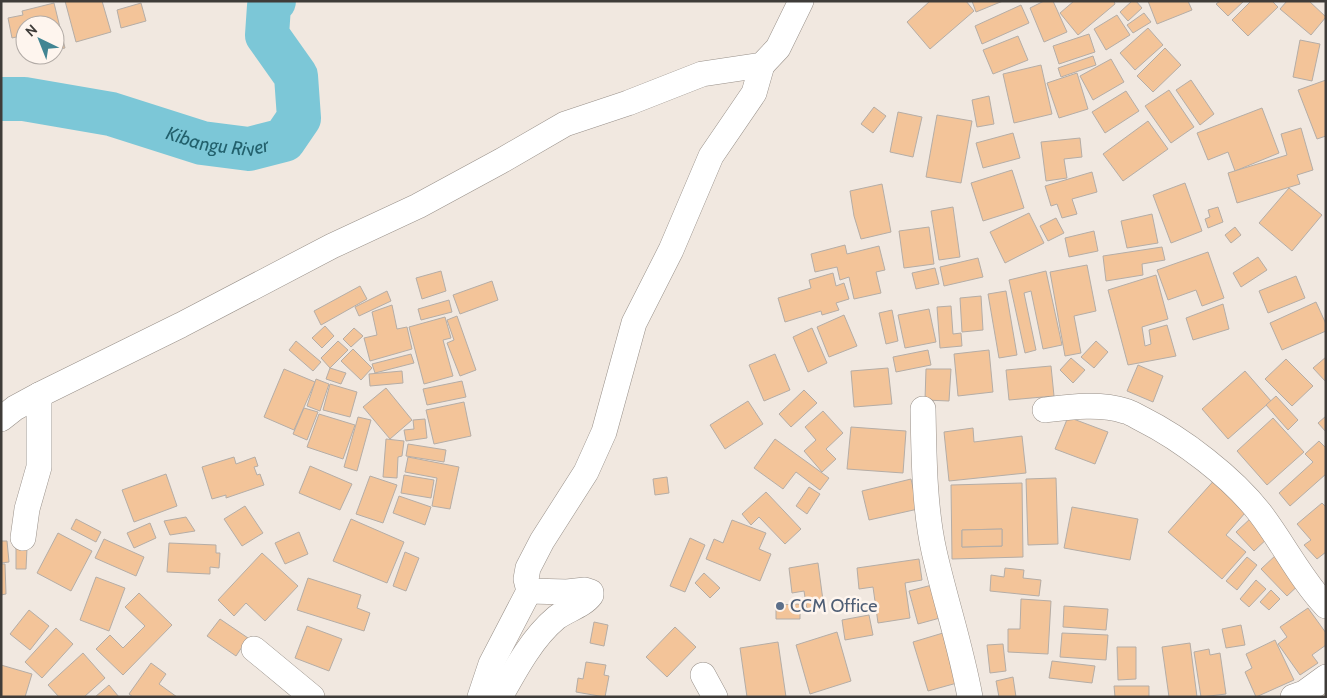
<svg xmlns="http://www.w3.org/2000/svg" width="1327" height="698" viewBox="0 0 1327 698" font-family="Cabin,sans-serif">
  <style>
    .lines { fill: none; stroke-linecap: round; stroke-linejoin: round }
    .river { stroke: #7cc7d7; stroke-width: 44 }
    .building { fill: #f3c499; stroke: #b5ada6; fill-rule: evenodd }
    .street-casing { stroke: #989089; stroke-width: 26 }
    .street { stroke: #fff; stroke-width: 25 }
    .service-dot { fill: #5c6f8a; stroke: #fef5ee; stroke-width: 2 }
    .labels { text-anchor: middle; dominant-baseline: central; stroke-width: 5; stroke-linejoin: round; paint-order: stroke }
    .service-label { font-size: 18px; fill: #4e5e75; stroke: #fef5ee; text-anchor: start }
    .water-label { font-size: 19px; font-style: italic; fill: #22606c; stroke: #fef5ee }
  </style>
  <rect width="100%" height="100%" fill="#f1e8e0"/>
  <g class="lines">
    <path class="river" id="s1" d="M1 99H24L111 114 202 143 249 149 284 140 299 118 296 76 267 35 269 6 274 1"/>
  </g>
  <g class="building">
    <polygon points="65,1 102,1 111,32 76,42"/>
    <polygon points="930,1 966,1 974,11 930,49 907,22"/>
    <polygon points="972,1 1003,1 976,12"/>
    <polygon points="1044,1 1053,1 1067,32 1044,42 1030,8"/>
    <polygon points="1074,1 1114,1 1115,4 1078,35 1060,13"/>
    <polygon points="1132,1 1136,1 1142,8 1128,21 1120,12"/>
    <polygon points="1148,1 1188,1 1192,10 1157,24"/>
    <polygon points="1220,1 1244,1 1228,16 1216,4"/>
    <polygon points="1251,1 1272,1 1278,7 1248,36 1232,20"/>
    <polygon points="1287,1 1309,1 1326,17 1311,35 1280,9"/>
    <polygon points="54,3 65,48 55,50 55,25 25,25 25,35 12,38 8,18 23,15 22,11"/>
    <polygon points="141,3 146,21 121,28 117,10"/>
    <polygon points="1021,5 1029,23 982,44 975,26"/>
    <polygon points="1144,13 1151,22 1133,33 1127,25"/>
    <polygon points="1117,15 1130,35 1106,50 1094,29"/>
    <polygon points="1148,28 1163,45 1135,70 1120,53"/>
    <polygon points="1089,34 1095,52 1059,64 1053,46"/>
    <polygon points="1018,36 1028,60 993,74 983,50"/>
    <polygon points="1300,40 1320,44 1312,81 1293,77"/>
    <polygon points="1165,48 1181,65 1153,92 1137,76"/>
    <polygon points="1093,56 1096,65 1061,77 1058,68"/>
    <polygon points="1111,59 1124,82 1093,100 1080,76"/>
    <polygon points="1041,65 1052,114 1014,123 1003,74"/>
    <polygon points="1077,73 1088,109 1059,118 1047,83"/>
    <polygon points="1191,80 1214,114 1200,125 1176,90"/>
    <polygon points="1326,80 1326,136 1317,139 1298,90"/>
    <polygon points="1169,90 1194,127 1171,143 1145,106"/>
    <polygon points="1126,91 1139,111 1105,133 1092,112"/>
    <polygon points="989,96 994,124 977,127 972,100"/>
    <polygon points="874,107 886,116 873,133 861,124"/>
    <polygon points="1262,108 1279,153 1235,171 1228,152 1208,160 1197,133"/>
    <polygon points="898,112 922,117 913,157 890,152"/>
    <polygon points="937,115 972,121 961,183 926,177"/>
    <polygon points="1148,121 1168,149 1123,181 1103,154"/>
    <polygon points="1301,128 1313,170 1297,175 1300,184 1237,203 1228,173 1287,155 1281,134"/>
    <polygon points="1013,133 1020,158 983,168 976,143"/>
    <polygon points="1080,138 1082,157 1064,159 1067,178 1046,181 1041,142"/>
    <polygon points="1012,170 1024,208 983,221 971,183"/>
    <polygon points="1092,172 1097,192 1072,199 1077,214 1062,218 1057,204 1051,206 1045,186"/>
    <polygon points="1185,183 1202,231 1171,243 1153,195"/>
    <polygon points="882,184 891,232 861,239 854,216 850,191"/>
    <polygon points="1289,188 1322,215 1292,251 1259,223"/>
    <polygon points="953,207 960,257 939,260 931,211"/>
    <polygon points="1218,207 1223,222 1208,228 1205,219 1210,217 1208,210"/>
    <polygon points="1029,213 1044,243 1005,263 990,232"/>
    <polygon points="1152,214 1158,243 1127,248 1121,221"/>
    <polygon points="1056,218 1064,233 1048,241 1040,226"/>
    <polygon points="929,227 934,264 904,268 899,231"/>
    <polygon points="1235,227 1241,235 1231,243 1225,235"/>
    <polygon points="1094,231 1098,251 1069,257 1065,238"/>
    <polygon points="845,245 847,254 879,246 885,270 876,272 881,293 854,299 849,277 840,280 837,267 815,272 811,254"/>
    <polygon points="1162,247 1165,260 1142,264 1143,275 1106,281 1103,256"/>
    <polygon points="1208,252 1224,298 1202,306 1196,290 1168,300 1157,270"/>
    <polygon points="1258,257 1267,270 1241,287 1233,273"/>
    <polygon points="978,258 983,277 944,286 940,267"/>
    <polygon points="1087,265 1096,311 1074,316 1081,353 1065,356 1050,272"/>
    <polygon points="935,268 939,284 916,289 912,273"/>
    <polygon points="441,271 446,291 422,299 416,278"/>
    <polygon points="1046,271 1062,345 1043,349 1031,291 1024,293 1036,350 1025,353 1009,280"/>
    <polygon points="833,273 836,286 844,283 849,299 836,303 839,310 822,315 821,311 785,322 778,298 811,288 809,280"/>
    <polygon points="1156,275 1168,319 1142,327 1145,346 1151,344 1149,330 1167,325 1176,356 1128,365 1108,290"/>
    <polygon points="1296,276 1305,298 1268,313 1259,291"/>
    <polygon points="492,281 498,300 460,314 453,295"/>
    <polygon points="360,286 367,299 321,325 314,311"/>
    <polygon points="387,291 391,301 359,316 355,307"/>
    <polygon points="1006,291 1017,355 999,358 988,294"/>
    <polygon points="981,296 983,330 962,332 960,298"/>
    <polygon points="449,300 452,312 421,320 418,309"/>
    <polygon points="1316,302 1326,324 1326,331 1282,350 1270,323"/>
    <polygon points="1223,304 1229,329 1193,340 1186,318"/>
    <polygon points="392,305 397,329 407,327 412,349 370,361 364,338 377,335 372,312"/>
    <polygon points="951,306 953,334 961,333 962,346 940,348 937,307"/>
    <polygon points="929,309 936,342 905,348 898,315"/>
    <polygon points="892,310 898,341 886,344 879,313"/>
    <polygon points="844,315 857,346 829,357 817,327"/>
    <polygon points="457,316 476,370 460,376 447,343 454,340 447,320"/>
    <polygon points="445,317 451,338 443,340 453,376 424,384 409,327"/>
    <polygon points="325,326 334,336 322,348 312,338"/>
    <polygon points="354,328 363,336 351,347 343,339"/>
    <polygon points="812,328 827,363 808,372 793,337"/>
    <polygon points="296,341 321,362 313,371 289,350"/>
    <polygon points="338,341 348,350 330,368 321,358"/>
    <polygon points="1096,341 1108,352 1094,368 1081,357"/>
    <polygon points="353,349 372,368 361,380 341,361"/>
    <polygon points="928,350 931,365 896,372 893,357"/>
    <polygon points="989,350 993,392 958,396 954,354"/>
    <polygon points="411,354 414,363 375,373 372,364"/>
    <polygon points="775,354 790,390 764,401 749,365"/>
    <polygon points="1326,357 1326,382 1313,368"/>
    <polygon points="1071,358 1085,370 1073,383 1060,370"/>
    <polygon points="1286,359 1313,386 1292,406 1265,379"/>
    <polygon points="1138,365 1163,376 1153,402 1127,391"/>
    <polygon points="1051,366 1054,396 1009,400 1006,370"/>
    <polygon points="330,368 346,373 341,384 326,379"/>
    <polygon points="888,368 892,404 854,407 851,371"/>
    <polygon points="284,369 315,382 294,430 264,417"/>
    <polygon points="926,369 951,369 949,401 925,400"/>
    <polygon points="402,371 403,383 370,386 369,374"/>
    <polygon points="1245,371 1271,401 1228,439 1202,409"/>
    <polygon points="316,379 329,384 320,411 307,406"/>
    <polygon points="462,381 466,397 427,405 423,389"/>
    <polygon points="330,384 357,392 350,417 323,410"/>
    <polygon points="386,388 412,420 390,439 363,407"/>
    <polygon points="804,390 817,403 791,427 779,414"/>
    <polygon points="1276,396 1298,420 1288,430 1266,405"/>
    <polygon points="748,401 763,424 725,449 710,425"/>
    <polygon points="464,402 471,436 434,444 426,410"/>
    <polygon points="304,408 318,412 307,440 293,434"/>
    <polygon points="823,411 843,433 826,449 836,459 822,472 804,451 816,440 805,427"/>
    <polygon points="319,414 355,425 343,459 307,447"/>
    <polygon points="1326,416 1326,432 1318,423"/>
    <polygon points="358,417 371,420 357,471 344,467"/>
    <polygon points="1068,417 1108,432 1095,464 1055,449"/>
    <polygon points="1273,418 1304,452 1267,485 1237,451"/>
    <polygon points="425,419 427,438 406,441 404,430 414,429 413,420"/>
    <polygon points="851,427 906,431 903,473 847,469"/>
    <polygon points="973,428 974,442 1022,436 1026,473 949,481 944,432"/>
    <polygon points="386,439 404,441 402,456 398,457 397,478 383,477"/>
    <polygon points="775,439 829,478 820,490 796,472 783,489 754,468"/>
    <polygon points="1319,441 1326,448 1326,474 1290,506 1279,493 1313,462 1305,454"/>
    <polygon points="408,444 446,450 444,462 406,456"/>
    <polygon points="234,457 236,464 255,457 258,466 254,467 257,475 260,474 264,485 226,498 226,495 212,499 202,467"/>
    <polygon points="408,457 459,467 450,509 432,506 437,478 405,472"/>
    <polygon points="310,466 352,484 340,510 299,493"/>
    <polygon points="166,474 177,506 134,522 122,490"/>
    <polygon points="404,475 434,480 431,498 401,493"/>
    <polygon points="370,476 397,485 383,523 356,514"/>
    <polygon points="667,477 669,493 655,495 653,479"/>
    <polygon points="1217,477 1251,506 1226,535 1246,552 1222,579 1168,532"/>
    <polygon points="1056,478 1058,544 1028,545 1026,479"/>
    <polygon points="911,479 918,509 869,520 862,491"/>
    <path d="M1022 483 1023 557 952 559 951 485ZM1002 529V546L962 547V530Z"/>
    <polygon points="809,487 820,494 807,514 796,506"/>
    <polygon points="766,492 801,529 785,544 759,517 751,525 742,514"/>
    <polygon points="399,496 431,507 425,525 393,513"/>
    <polygon points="1322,503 1326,507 1326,552 1317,559 1304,545 1311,540 1297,524"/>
    <polygon points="245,506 263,533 242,546 224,519"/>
    <polygon points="1072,507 1138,519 1130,560 1064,548"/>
    <polygon points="186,517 195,531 170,535 164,521"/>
    <polygon points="1252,517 1270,536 1254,551 1236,532"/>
    <polygon points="76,519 101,532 96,542 71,529"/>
    <polygon points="351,519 404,542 387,583 333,561"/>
    <polygon points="732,520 766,533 759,549 771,554 760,581 706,559 714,539 723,543"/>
    <polygon points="150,523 156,538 134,548 127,533"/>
    <polygon points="1002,529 1002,546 962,547 962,530"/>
    <polygon points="299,532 308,554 285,564 275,543"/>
    <polygon points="58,533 92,551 71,591 37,573"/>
    <polygon points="690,538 705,545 685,592 670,586"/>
    <polygon points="104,539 144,557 136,576 95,558"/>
    <polygon points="1,541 7,541 9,562 1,563"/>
    <polygon points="169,543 216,545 216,553 220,553 219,568 210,567 210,574 167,572"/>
    <polygon points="16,548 27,548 26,569 16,569"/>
    <polygon points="405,552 419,558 406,591 393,586"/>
    <polygon points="262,553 298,586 265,621 246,603 234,616 218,600"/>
    <polygon points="1277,554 1303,581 1287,596 1261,569"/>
    <polygon points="1247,557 1257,565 1237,590 1226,581"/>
    <polygon points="919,559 922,580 905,583 910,618 878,623 873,587 859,589 857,568"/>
    <polygon points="818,563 824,608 807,610 804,591 792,593 789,568"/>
    <polygon points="1,564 5,564 6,594 1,595"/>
    <polygon points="1005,568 1024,570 1023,578 1041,580 1039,596 990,591 991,575 1004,577"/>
    <polygon points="704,573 720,588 710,598 695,583"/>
    <polygon points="96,577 125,588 109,631 80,620"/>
    <polygon points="308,578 361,595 357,608 370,613 364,631 297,610"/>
    <polygon points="1256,580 1266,589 1249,607 1240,599"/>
    <polygon points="932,585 940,618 918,624 909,591"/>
    <polygon points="1271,590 1280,599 1269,610 1260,602"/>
    <polygon points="139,593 172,625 123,675 96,649 110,635 123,648 145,626 125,607"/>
    <polygon points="1021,599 1051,601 1048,654 1008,652 1008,629 1020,629"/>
    <polygon points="800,604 800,619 776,619 776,605"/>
    <polygon points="1064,606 1108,609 1106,630 1063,627"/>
    <polygon points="1308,608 1326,633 1326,645 1312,655 1318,663 1300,675 1278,644 1287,637 1280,627"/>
    <polygon points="29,610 49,626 30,650 10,634"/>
    <polygon points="869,615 873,635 845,640 842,620"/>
    <polygon points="220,619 248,638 236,656 207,636"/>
    <polygon points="594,622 608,625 604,646 590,643"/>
    <polygon points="1241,625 1245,645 1226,648 1222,629"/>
    <polygon points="307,626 342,639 329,671 295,658"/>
    <polygon points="675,627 696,647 667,677 646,657"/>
    <polygon points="56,628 73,644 42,678 25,662"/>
    <polygon points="837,632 851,681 810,694 796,645"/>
    <polygon points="943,633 957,683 928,691 913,642"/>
    <polygon points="1062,633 1108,635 1106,660 1060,657"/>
    <polygon points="1275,640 1294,680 1256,697 1245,672 1252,668 1246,654"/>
    <polygon points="778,642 786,697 747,697 740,648"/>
    <polygon points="1190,643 1197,697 1169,697 1162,647"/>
    <polygon points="1003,644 1006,671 990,673 987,645"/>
    <polygon points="1117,647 1136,647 1136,679 1118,680"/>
    <polygon points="1209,649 1210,655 1220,653 1226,694 1201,697 1194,652"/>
    <polygon points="83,653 105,678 84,697 59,697 48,685"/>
    <polygon points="1052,661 1095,666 1092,683 1049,678"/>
    <polygon points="586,662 606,665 604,675 609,676 605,697 576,692 578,678 583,679"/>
    <polygon points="151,663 166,674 159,684 177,697 133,697 129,694"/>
    <polygon points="1,665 32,674 25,697 1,697"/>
    <polygon points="1013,677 1016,697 999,697 996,681"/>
    <polygon points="109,685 119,697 95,697"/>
    <polygon points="1114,686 1149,686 1149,697 1115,697"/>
  </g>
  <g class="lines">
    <defs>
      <g id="street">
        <path d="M923 409C924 455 924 506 934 551 945 600 961 647 970 697"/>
        <path d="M1045 410C1070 407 1100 403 1125 411 1130 412 1136 416 1142 419 1182 439 1232 477 1260 513 1283 543 1300 578 1326 606"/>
        <polyline points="1,419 15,408 39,395 181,325 332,246 418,206 501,161 565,124 628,103 702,74 762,65 778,48 801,1"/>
        <polyline points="23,538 27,509 39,467 39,395"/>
        <polyline points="254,649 312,697"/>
        <polyline points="703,675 715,697"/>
        <polyline points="480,697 491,664 529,591 526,579 528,568 542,541 586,472 604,432 634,323 671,250 711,156 754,93 762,65"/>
        <path d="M500 697C515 670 532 638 556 618 566 610 583 606 591 595V592L585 590 567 592 529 591"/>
        <polyline points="1293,697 1304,693 1326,677"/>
      </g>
    </defs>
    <use href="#street" class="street-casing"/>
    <use href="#street" class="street"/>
  </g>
  <circle class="service-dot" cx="780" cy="606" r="5"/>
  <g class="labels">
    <g class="service-label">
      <text x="790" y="606">CCM Office</text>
    </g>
    <g class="water-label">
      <text stroke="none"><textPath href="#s1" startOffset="222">Kibangu River</textPath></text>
    </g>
  </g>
  <rect width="1327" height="698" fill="none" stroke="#3f3c39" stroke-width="5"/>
  <g transform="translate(40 40) rotate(317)"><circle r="24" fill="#fef5ee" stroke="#b2aba6"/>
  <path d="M0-4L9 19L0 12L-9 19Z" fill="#418593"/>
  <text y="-8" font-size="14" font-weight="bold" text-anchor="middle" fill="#3f3c39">N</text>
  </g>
</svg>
